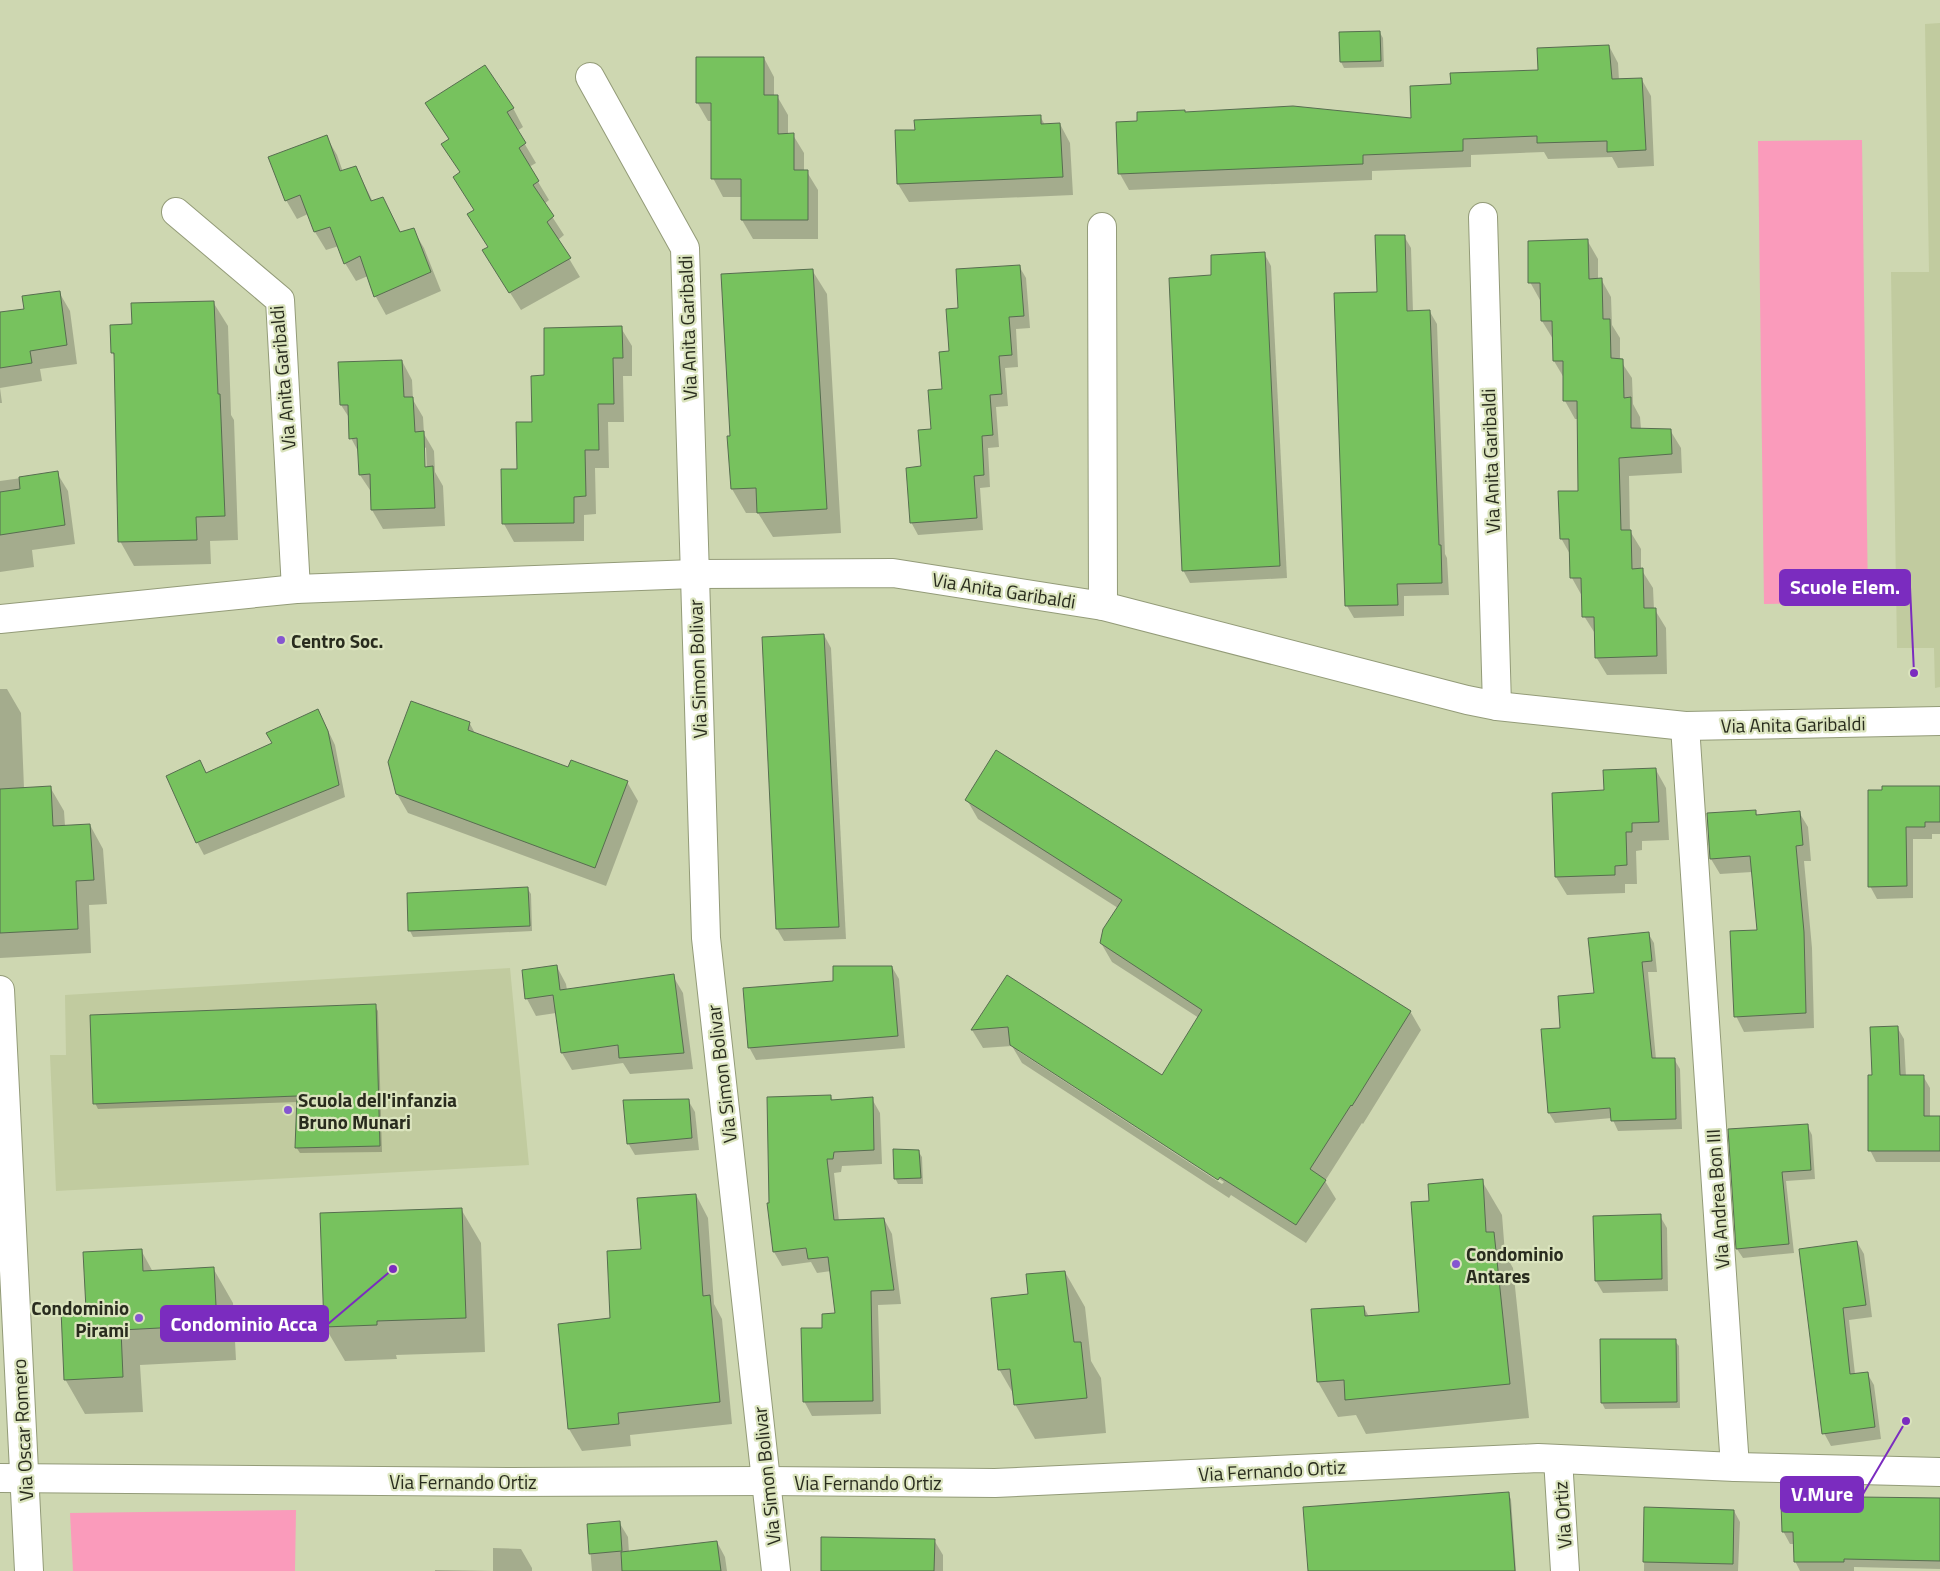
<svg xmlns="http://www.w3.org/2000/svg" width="1940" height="1571" viewBox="0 0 1940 1571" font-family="'Titillium Web',sans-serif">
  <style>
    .built { fill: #c1cb9f }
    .green { fill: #fa9bbb }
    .shadow { fill: #0003; fill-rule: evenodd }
    .building { fill: #77c25e; stroke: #576d50 }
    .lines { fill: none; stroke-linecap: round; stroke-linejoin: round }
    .street-casing { stroke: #939b78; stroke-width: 30 }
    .street { stroke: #fff; stroke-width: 28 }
    .poi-dot { fill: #8556d0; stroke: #dbe4be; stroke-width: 2 }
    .labels { text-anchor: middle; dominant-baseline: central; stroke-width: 4.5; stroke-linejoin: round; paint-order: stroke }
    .street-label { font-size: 19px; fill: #292c1e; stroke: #dbe4be }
    .poi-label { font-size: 19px; font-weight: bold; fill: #292c1e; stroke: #dbe4be; text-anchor: start }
    .leader { fill: none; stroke: #7b2cbf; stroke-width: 2 }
    .callout-dot { fill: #7b2cbf; stroke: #dbe4be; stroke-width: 2 }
    .callout { fill: #7b2cbf; stroke: #7b2cbf; stroke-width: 2 }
    .callout-label { font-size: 20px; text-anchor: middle; font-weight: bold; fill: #fff }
  </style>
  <rect width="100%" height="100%" fill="#ced7b1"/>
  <g class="built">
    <polygon points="1940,23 1940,687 1935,688 1934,648 1897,648 1891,272 1929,272 1925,24"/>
    <polygon points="510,968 529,1165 56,1191 50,1055 66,1055 65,995"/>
  </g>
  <g class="green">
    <polygon points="1862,140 1868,603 1764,604 1758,141"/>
    <polygon points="296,1510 295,1571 73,1571 70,1513"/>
  </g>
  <g class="shadow">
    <polygon points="1340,33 1380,33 1383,38 1384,67 1344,68 1341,62"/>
    <polygon points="1609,46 1618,63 1619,80 1642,80 1651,96 1654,166 1618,168 1612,157 1548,159 1544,152 1471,155 1471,167 1372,171 1372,180 1129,190 1120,174 1138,123 1185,113 1412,119 1452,85 1539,71"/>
    <polygon points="764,58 774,77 774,96 777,96 788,115 788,135 793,135 804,153 804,172 807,172 818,190 818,239 753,239 742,220 742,197 723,197 713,178 713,121 708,121 697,102"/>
    <polygon points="513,108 523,127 517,131 536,163 529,167 549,200 544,204 564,235 558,240 580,277 521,310 495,269 489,248 461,173 443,144"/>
    <polygon points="1040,116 1045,125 1060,124 1070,143 1073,195 909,202 898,184 916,131"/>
    <polygon points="326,136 337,155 343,172 356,168 373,202 383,198 401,233 413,230 424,248 441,291 386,315 376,297 368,276 356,281 345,263 339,246 326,250 315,232 308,214 297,219 286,200"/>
    <polygon points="1404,236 1411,248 1413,312 1430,312 1437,324 1445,554 1447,558 1449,595 1404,596 1404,616 1354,618 1347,606 1335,294 1378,293"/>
    <polygon points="1587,240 1598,259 1598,279 1601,279 1611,297 1612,325 1620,338 1620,360 1632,378 1633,404 1640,417 1641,429 1670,430 1681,448 1682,473 1629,476 1630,531 1641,549 1641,569 1653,588 1654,610 1655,610 1666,628 1667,674 1607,675 1596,657 1596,635 1584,616 1582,596 1572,578 1571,556 1561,538 1579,492 1578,419 1575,419 1565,401 1564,378 1554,361 1553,339 1542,321 1542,300 1540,300 1530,282"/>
    <polygon points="1264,253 1271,266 1287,578 1190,583 1183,570 1213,277"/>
    <polygon points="1019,266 1026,278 1030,328 1016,329 1018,367 1005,368 1008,406 996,407 999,447 988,448 990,487 980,488 983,530 918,535 911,522 922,468 943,391 960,310"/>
    <polygon points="812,270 827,294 841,533 773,537 758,513 746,513 732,489 731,437"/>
    <polygon points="59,292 70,311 77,364 40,369 42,381 0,388 2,403 0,403 0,313 25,310"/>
    <polygon points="213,302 228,326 231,415 234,420 238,540 210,541 211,564 134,566 120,541 116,359 112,352 133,326"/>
    <polygon points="621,328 632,346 632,376 623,376 624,422 608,422 609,468 595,468 596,514 584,515 584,541 514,542 504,524 546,377"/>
    <path d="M402 361 412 380 413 400 423 417 424 434 434 451 435 472 443 486 445 526 383 529 372 510V493L360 475 359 453 351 438 350 419 341 405ZM423 446 426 448 427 473H424Z"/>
    <polygon points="57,473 68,491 75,544 32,550 34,567 0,572 0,481"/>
    <polygon points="824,635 831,648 846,939 784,941 777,929 763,638"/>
    <polygon points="0,689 7,689 21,713 24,788 50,787 64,811 65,826 90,825 103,849 107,904 89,905 91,953 0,958"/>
    <polygon points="318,710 335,745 345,797 204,855 197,842 199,761 207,774 274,744"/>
    <polygon points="470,724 476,735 569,769 627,782 638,801 606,886 408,813 397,794"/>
    <polygon points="1656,770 1666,788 1669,840 1642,841 1642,850 1636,851 1637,884 1625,884 1625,893 1567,895 1556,877 1605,792"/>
    <polygon points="1940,787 1940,834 1932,834 1932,839 1913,839 1913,898 1877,899 1870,886 1869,791"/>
    <path d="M967 800 1410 1011 1421 1030 1363 1124 1362 1123 1325 1181 1336 1199 1306 1243 1231 1195 1229 1198 1022 1063 1012 1046 983 1048 972 1030 1007 976 1162 1076 1199 1018 1112 962 1101 943 1118 908 978 819ZM1018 1048 1224 1182 1222 1184 1018 1051Z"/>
    <polygon points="1755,811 1758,816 1799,812 1808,827 1811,861 1804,861 1812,948 1814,1028 1744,1032 1736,1016 1758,931 1752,872 1720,874 1711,859"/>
    <polygon points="527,888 531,894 532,931 413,937 410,931 408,894"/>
    <polygon points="1648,933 1654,943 1657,972 1648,972 1656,1059 1674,1059 1680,1069 1682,1129 1618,1131 1612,1118 1555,1123 1549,1113 1543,1030 1561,1029 1595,994"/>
    <polygon points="557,967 566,984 567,990 673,976 683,993 693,1069 630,1074 623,1063 572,1070 562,1053 556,1013 536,1016 527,999"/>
    <polygon points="892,967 899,979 905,1048 756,1060 749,1047 834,982"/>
    <polygon points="375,1006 378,1011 382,1152 300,1153 296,1147 298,1102 98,1109 95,1103"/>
    <polygon points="1897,1027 1904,1039 1906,1077 1923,1076 1930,1088 1930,1117 1940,1117 1940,1162 1876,1162 1870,1150 1873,1077"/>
    <polygon points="831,1096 833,1101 872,1099 880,1113 882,1164 842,1166 841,1172 834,1173 839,1221 884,1219 892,1234 901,1304 878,1305 881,1414 812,1416 804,1401 824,1329 836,1315 831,1271 817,1273 811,1262 782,1266 774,1252"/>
    <polygon points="688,1100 695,1112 699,1150 635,1155 628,1143"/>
    <polygon points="1807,1125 1812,1135 1815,1179 1786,1181 1794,1253 1743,1258 1737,1249"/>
    <polygon points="918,1151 922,1157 923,1184 898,1184 895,1178"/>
    <polygon points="1482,1181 1502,1215 1505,1254 1513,1268 1529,1418 1366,1434 1356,1415 1338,1417 1318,1382 1313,1311 1364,1307 1369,1317 1420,1313 1431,1202"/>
    <polygon points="696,1195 708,1218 714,1304 722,1319 732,1424 630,1435 631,1446 582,1451 569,1429 612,1319 642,1251"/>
    <polygon points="461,1209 481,1243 485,1352 396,1355 397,1359 345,1361 325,1327"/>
    <polygon points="1660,1216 1667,1228 1668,1291 1603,1293 1596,1281"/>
    <polygon points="1857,1242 1864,1254 1872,1317 1849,1320 1855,1374 1867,1373 1874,1385 1881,1439 1831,1446 1824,1433 1800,1250"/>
    <polygon points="141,1250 153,1272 213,1268 233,1303 236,1360 140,1365 143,1412 85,1414 65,1379 87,1310"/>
    <polygon points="1065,1272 1085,1307 1091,1361 1101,1378 1106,1433 1035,1439 1015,1404 1014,1395 999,1369 1029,1295"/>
    <polygon points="1675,1341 1679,1346 1680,1408 1605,1409 1602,1403"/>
    <polygon points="1508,1494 1511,1499 1516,1571 1309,1571"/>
    <polygon points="1940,1499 1940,1569 1854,1567 1854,1571 1800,1571 1795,1561 1795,1544 1790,1544 1783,1531 1798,1505"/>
    <polygon points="1645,1509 1734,1511 1740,1522 1738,1571 1644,1571"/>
    <polygon points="619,1522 628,1537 629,1553 717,1542 725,1557 727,1571 592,1571 588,1525"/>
    <polygon points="934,1540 943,1555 943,1571 822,1571"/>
    <polygon points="493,1548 521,1549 532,1568 532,1571 435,1571 435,1570 493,1571"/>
  </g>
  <g class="building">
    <polygon points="1380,31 1381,61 1340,62 1339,32"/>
    <polygon points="1609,45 1612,79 1642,78 1646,150 1607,152 1607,141 1537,143 1537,136 1463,139 1463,151 1363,155 1363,164 1118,174 1116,122 1137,121 1137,112 1185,110 1185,112 1293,106 1411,118 1410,86 1451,84 1450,73 1538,70 1537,48"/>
    <polygon points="696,57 764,57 764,95 778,95 778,134 794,133 794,170 808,170 808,220 741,220 741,179 711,179 711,103 696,103"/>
    <polygon points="485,65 514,108 507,112 526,143 519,148 539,181 533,185 554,216 547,222 571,258 509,293 482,250 488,247 467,214 474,210 453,177 460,172 441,144 449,139 425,103"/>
    <polygon points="1041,115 1041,124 1060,123 1063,177 897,184 895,130 915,130 914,120"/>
    <polygon points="327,135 340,171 356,166 371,201 383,197 400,232 414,228 431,272 374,297 360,256 344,264 330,227 314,232 300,195 285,201 268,157"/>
    <polygon points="1375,235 1405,235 1407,311 1430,310 1439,545 1441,545 1442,583 1397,584 1398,605 1345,606 1334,293 1377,292"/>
    <polygon points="1588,239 1589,279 1602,278 1603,319 1610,319 1611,358 1623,359 1624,398 1631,397 1631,428 1671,429 1672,454 1619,458 1621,530 1631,530 1632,569 1643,568 1644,608 1656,608 1657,656 1595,658 1594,617 1582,617 1581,578 1570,578 1569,539 1560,539 1558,491 1578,491 1577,401 1563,401 1563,361 1553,361 1552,321 1541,321 1540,283 1528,283 1528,241"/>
    <polygon points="1265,252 1280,566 1182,571 1169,278 1211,275 1211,255"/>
    <polygon points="1020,265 1024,316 1009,317 1012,355 999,356 1002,394 990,395 993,435 982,436 984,475 974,476 977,518 910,523 906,468 921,466 918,430 931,429 928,390 942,389 939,352 949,351 946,309 958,308 956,269"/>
    <polygon points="813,269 827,509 757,513 756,488 731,489 727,436 730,436 721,274"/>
    <polygon points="60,291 67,345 30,351 32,363 0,368 0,312 24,309 22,296"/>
    <polygon points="214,301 218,394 220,394 225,516 196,517 197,540 118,542 114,353 111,353 110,325 132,324 131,303"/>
    <polygon points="622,326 623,358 613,358 614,404 598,404 599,450 585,450 586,496 574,497 574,523 502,524 501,469 517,469 516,422 532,422 531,376 544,375 544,328"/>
    <polygon points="402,360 404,397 413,397 415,432 424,431 425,467 433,466 435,508 371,510 370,474 359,475 357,438 349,439 348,405 340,405 338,362"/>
    <polygon points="58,471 65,525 0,535 0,492 20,489 19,477"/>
    <polygon points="824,634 839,927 776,929 762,637"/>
    <polygon points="411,701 470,722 468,730 568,767 571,760 628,781 595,868 396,794 388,762"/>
    <polygon points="318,709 328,731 339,785 196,843 166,776 200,760 206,773 272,743 266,733"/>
    <polygon points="996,750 1411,1011 1352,1106 1351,1105 1310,1169 1326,1180 1296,1225 1220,1177 1218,1180 1010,1045 1008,1027 971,1030 1007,975 1162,1075 1202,1010 1100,943 1103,929 1122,900 965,800"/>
    <polygon points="1656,768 1659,822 1632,823 1632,832 1626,832 1627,865 1615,866 1615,875 1555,877 1552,793 1604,790 1603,770"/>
    <polygon points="51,786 53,826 90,824 94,880 76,881 78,929 0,933 0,789"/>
    <polygon points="1882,786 1940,786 1940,822 1925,822 1925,827 1906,827 1907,886 1868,887 1868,790 1882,790"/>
    <polygon points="1756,810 1756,815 1800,811 1803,845 1796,846 1804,932 1806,1013 1734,1017 1730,931 1757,930 1750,856 1710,859 1707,813"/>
    <polygon points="528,887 530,926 408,931 407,893"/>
    <polygon points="1649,932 1652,961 1642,962 1652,1058 1675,1058 1676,1119 1611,1121 1610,1108 1548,1113 1541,1029 1560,1028 1558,996 1594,993 1588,938"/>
    <polygon points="557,965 560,990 674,974 684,1053 619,1058 618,1045 561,1053 553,995 525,999 522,970"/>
    <polygon points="833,966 892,966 898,1036 748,1048 743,988 833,981"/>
    <polygon points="376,1004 380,1146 295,1148 297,1096 93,1104 90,1015"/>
    <polygon points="1898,1026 1900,1075 1924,1075 1924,1116 1940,1116 1940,1151 1868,1151 1868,1075 1872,1075 1870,1027"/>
    <polygon points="831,1095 831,1100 873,1097 874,1150 834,1152 833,1159 827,1159 834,1220 884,1218 894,1290 871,1291 873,1401 803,1402 801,1328 822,1328 822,1314 835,1313 828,1257 808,1259 806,1248 773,1252 767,1203 769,1203 767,1097"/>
    <polygon points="689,1099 692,1138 627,1144 623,1100"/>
    <polygon points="1808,1124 1811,1170 1782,1172 1789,1244 1736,1249 1728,1129"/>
    <polygon points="893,1149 919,1150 921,1178 894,1179"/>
    <polygon points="1483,1179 1486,1232 1494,1232 1510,1384 1345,1400 1344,1380 1317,1382 1311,1309 1364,1306 1365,1316 1419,1312 1411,1202 1429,1201 1428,1184"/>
    <polygon points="696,1194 703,1296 710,1295 720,1402 618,1413 619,1424 568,1429 558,1324 610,1318 607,1251 641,1249 637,1198"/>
    <polygon points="462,1208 466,1318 377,1321 377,1325 324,1327 320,1213"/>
    <polygon points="1661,1214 1662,1279 1595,1281 1593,1216"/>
    <polygon points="1857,1241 1866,1305 1843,1308 1850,1374 1868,1372 1875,1427 1822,1434 1799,1249"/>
    <polygon points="142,1249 143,1271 214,1267 217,1325 121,1330 123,1377 64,1380 61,1310 86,1309 83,1252"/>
    <polygon points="1065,1271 1074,1342 1081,1342 1087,1398 1014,1405 1010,1369 998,1370 991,1298 1028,1294 1026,1274"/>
    <polygon points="1600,1339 1676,1339 1677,1402 1601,1403"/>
    <polygon points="1509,1492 1515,1571 1308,1571 1303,1507"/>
    <polygon points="1797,1494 1859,1495 1859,1497 1940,1498 1940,1561 1844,1559 1844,1562 1794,1562 1793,1532 1782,1532 1781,1503 1797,1504"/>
    <polygon points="1644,1507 1734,1510 1733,1564 1643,1562"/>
    <polygon points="620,1521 622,1551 589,1554 587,1524"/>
    <polygon points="821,1537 935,1539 934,1571 821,1571"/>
    <polygon points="717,1541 721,1571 622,1571 621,1552"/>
  </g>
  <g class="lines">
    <defs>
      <g id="street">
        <polyline points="590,77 685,248 706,938 776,1571"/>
        <polyline points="176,212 280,300 296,589"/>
        <polyline points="1483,217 1497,706"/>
        <polyline points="1102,227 1103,606"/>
        <polyline points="0,619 296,589 694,574 893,573 1103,606 1467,700 1497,706 1685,726 1940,721"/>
        <polyline points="1685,726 1735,1467"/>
        <polyline points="0,990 29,1571"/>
        <polyline points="1558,1459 1565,1571"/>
        <polyline points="0,1478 509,1482 767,1481 995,1483 1538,1458 1735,1467 1940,1472"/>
      </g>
    </defs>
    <use href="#street" class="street-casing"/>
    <use href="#street" class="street"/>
  </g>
  <g class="poi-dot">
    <circle cx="281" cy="640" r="5"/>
    <circle cx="288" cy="1110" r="5"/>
    <circle cx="1456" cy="1264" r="5"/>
    <circle cx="139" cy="1318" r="5"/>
  </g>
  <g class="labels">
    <g class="street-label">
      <text transform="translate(687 328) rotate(-92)">Via Anita Garibaldi</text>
      <text transform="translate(282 378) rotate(-95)">Via Anita Garibaldi</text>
      <text transform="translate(1490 461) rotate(-92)">Via Anita Garibaldi</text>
      <text transform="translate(1004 590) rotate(9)">Via Anita Garibaldi</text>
      <text transform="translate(697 669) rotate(-92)">Via Simon Bolivar</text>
      <text transform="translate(1793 724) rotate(-1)">Via Anita Garibaldi</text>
      <text transform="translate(721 1074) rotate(-97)">Via Simon Bolivar</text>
      <text transform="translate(1717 1199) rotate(-94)">Via Andrea Bon III</text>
      <text transform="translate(22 1430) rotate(-93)">Via Oscar Romero</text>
      <text transform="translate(1272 1470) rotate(-3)">Via Fernando Ortiz</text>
      <text transform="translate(766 1476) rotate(-96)">Via Simon Bolivar</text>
      <text x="463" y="1481">Via Fernando Ortiz</text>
      <text x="868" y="1482">Via Fernando Ortiz</text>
      <text transform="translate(1562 1515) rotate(-94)">Via Ortiz</text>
    </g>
    <g class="poi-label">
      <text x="291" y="640">Centro Soc.</text>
      <text x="298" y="1099">Scuola dell'infanzia<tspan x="298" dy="22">Bruno Munari</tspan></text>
      <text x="1466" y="1253">Condominio<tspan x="1466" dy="22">Antares</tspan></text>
      <text x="129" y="1307" text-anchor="end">Condominio<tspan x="129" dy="22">Pirami</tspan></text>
    </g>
  </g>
  <path class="leader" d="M1914 673L1910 587M393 1269L328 1324M1906 1421L1863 1494"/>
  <g class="callout-dot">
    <circle cx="1914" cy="673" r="5"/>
    <circle cx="393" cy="1269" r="5"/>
    <circle cx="1906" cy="1421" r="5"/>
  </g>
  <g class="callout">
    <rect x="1780" y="570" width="130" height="35" rx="5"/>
    <rect x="161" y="1306" width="167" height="35" rx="5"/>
    <rect x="1781" y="1477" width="82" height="35" rx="5"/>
  </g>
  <g class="callout-label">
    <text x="1845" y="594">Scuole Elem.</text>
    <text x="244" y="1331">Condominio Acca</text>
    <text x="1822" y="1501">V.Mure</text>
  </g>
</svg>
